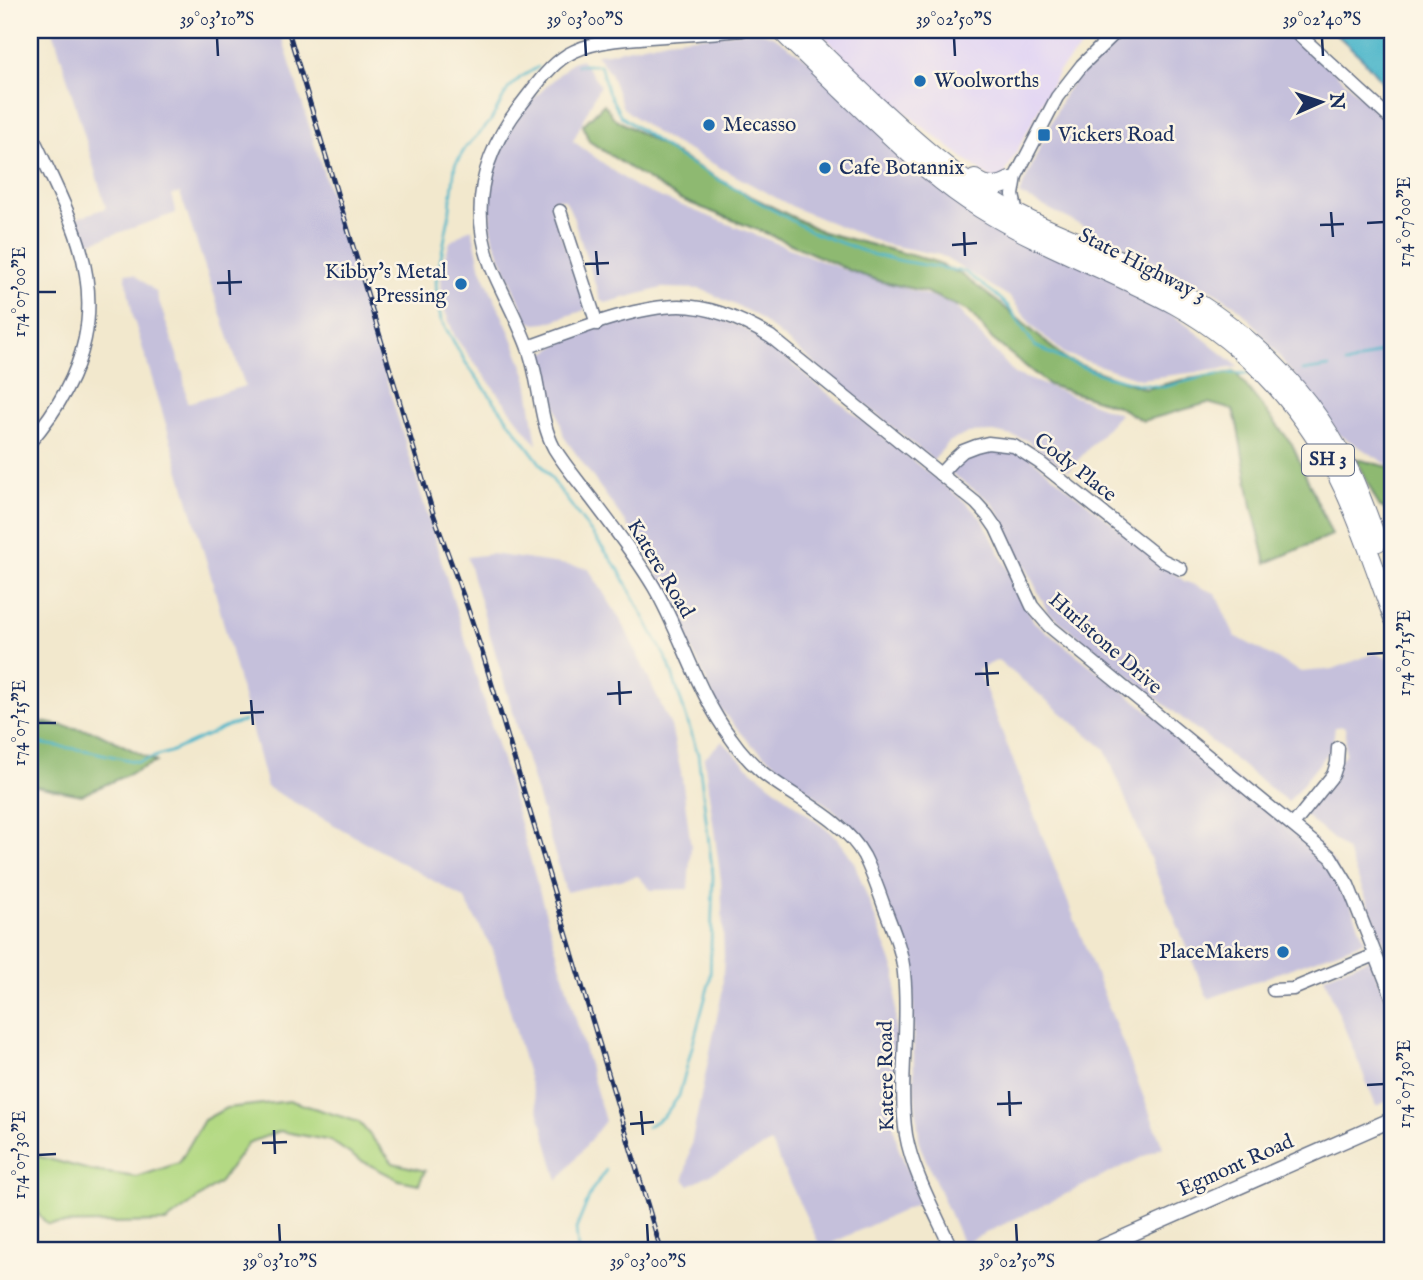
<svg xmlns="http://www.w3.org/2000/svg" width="1423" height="1280" viewBox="0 0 1423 1280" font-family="'IM FELL English',serif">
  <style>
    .built { fill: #e1d4f4 }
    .industrial { fill: #c5c0db }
    .green { fill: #b3d983; stroke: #678470; stroke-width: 2 }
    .forest { fill: #8eb971; stroke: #547468; stroke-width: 2 }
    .water { fill: #4cb6ca; stroke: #347294; stroke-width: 2 }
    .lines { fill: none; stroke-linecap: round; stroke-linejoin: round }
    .stream { stroke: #4cb6ca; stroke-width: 2.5 }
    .minor-casing { stroke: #667085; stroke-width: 15 }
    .major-casing { stroke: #667085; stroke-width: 17 }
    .highway-casing { stroke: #667085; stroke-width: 20 }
    .minor { stroke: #fff; stroke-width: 12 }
    .major { stroke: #fff; stroke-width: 14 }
    .highway { stroke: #fff; stroke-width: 18 }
    .rail-casing { stroke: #1b2f5e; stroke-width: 5 }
    .rail { stroke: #fcf5e5; stroke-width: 2.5; stroke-dasharray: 8; stroke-linecap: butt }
    .ticks { fill: none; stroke: #1b2f5e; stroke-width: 2.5 }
    .poi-dot { fill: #1f6fb2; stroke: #fcf5e5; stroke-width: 2.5 }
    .labels { text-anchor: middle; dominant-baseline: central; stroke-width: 5; stroke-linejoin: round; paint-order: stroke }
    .shield { fill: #fcf5e5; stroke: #5e6a86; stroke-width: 2 }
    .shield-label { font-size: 19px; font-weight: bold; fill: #1b2f5e }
    .poi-label { font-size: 21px; fill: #1b2f5e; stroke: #fcf5e5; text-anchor: start }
    .street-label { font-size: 21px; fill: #1b2f5e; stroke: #fcf5e5 }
    .neatline { fill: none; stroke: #1b2f5e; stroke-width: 2.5 }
    .ticks-label { font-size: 18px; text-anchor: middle; fill: #1b2f5e }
  </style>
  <rect width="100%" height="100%" fill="#fcf5e5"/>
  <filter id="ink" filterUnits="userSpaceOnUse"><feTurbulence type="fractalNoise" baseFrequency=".0143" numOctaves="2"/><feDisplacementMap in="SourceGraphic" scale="14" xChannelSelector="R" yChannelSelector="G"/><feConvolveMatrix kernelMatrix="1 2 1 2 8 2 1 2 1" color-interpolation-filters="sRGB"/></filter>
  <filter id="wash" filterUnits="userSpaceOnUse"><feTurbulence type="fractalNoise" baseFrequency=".00686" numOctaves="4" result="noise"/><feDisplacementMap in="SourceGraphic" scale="28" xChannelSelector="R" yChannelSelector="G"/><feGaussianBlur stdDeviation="1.57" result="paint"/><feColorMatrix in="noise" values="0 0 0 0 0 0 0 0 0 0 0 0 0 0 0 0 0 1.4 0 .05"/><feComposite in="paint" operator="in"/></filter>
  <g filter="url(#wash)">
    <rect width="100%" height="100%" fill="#f2e8cd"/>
    <polygon class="built" points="819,30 1097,30 1059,71 999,185 928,131 860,75"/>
    <g class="industrial">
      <polygon points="53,30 280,30 503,764 605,1121 558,1181 493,950 464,898 267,787 212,580 162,411 133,317 125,273 135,275 156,292 183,373 187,403 245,386 180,193 171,195 176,213 86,244 77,218 106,208"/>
      <polygon points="1125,30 1290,30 1393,127 1393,468 1340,435 1254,324 1235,305 1215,292 1019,194 1065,93 1084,68"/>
      <polygon points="750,31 765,33 775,37 1188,326 1239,367 1140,379 1065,354 1033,327 1010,297 940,255 884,244 795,208 656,133 623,108 610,73 596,54 608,53 667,40"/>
      <polygon points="581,59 600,85 573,141 637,188 842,269 952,303 1015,374 1120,414 1068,471 1025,439 994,432 968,433 949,442 933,460 754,314 701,289 662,288 605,303 600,299 573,217 567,203 564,199 553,199 551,207 585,303 585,310 546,323 536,324 528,321 492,236 488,176 506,135 523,109 572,62"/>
      <polygon points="472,229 481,269 511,335 526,374 537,445 455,337 442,303 441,269 450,242 464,232"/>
      <polygon points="684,307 742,327 768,343 811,380 965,502 983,520 1034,622 1317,841 1335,864 1365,941 1208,999 1105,749 998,660 978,670 1163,1147 963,1244 920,1146 914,1090 913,969 868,853 844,819 750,743 718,706 648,554 564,437 543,354 579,332"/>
      <polygon points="996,444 1027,455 1184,581 1215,593 1235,636 1301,672 1333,669 1375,653 1389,659 1393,668 1393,966 1347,851 1299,810 1345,754 1346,731 1344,726 1335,727 1332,748 1288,802 1048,612 998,511 991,502 947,470 960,457"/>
      <polygon points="491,554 588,568 623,624 671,726 682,778 691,847 688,889 651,890 638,876 566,892 467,557"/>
      <polygon points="722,741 747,766 837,838 847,851 854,862 896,973 894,1128 898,1147 921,1202 821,1248 771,1143 689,1185 684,1179 722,993 724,956 721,880 704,758"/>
      <polygon points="1370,958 1393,1015 1393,1099 1376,1106 1324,977"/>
    </g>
    <polygon class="green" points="291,1101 359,1122 393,1163 425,1171 419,1184 399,1180 356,1158 331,1141 280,1131 248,1143 220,1182 166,1222 47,1224 30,1204 30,1154 93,1171 137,1177 179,1163 204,1120 226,1108"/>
    <g class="forest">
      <polygon points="604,104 614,118 736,189 823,232 933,261 962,275 1003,306 1067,360 1145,389 1182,380 1235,372 1292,444 1332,535 1266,563 1252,506 1237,423 1233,410 1208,403 1143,421 1117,406 1049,385 992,339 970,312 926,292 879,281 851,271 773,236 680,199 631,169 589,141 583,125"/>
      <polygon points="1356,459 1393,468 1393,514 1379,506"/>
      <polygon points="30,720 97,732 156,762 82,795 30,785"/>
    </g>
    <polygon class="water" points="1332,30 1393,30 1393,95 1364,60"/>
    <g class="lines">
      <g class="stream">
        <polyline points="577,65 600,65 608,92 621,116 675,155 814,233 874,255 907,262 965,272 995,294 1008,306 1035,346 1062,359 1103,375 1138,384 1164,387 1207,376 1233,373 1248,374"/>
        <polyline points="538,67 521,77 508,89 490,122 466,147 455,165 449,217 436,282 437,299 441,320 466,363 619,570 669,664 698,754 713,876 710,980 679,1096 664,1116 647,1127"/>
        <polyline points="1345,364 1353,363 1393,346"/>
        <polyline points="1302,371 1329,367"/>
        <polyline points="30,742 89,751 138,762 170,752 228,726 245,721"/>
        <polyline points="578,1250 576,1229 592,1190 606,1170"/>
      </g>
    </g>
  </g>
  <g filter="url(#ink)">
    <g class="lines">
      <defs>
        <g id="minor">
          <path d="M742 30C712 33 681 35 650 37 622 40 592 40 567 55 548 67 534 88 520 106 483 154 469 207 491 266 503 295 519 322 529 351 540 382 539 420 554 448 565 466 579 482 591 498 613 527 635 555 654 587 682 635 697 693 731 738 740 751 751 763 763 773 794 798 844 819 864 856 872 872 878 889 884 906 892 928 902 949 904 973 910 1026 898 1082 906 1135 912 1171 937 1216 952 1250"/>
          <polyline points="1294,30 1393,121"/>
          <path d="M30 131C44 162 60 192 72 224 105 308 87 375 30 442"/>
          <polyline points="560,211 597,324"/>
          <polyline points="1017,213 1013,195 1016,176 1057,97 1082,65 1118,30"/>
          <path d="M528 347C571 332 634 306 679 306 712 306 743 320 771 337L976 503 987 515 996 528 1032 606 1049 626 1331 857 1348 885 1393 999"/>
          <polyline points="940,474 953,460 963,451 976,446 988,443 1014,446 1040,463 1162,560 1181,569"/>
          <polyline points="1293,825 1333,775 1337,763 1338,748"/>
          <polyline points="1273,990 1293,989 1375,955"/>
        </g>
        <polyline id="major" points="1095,1250 1393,1119"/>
        <g id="highway">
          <path d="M780 30C810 60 841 89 871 118 906 151 940 184 981 209 1042 247 1112 271 1175 305 1249 346 1308 413 1344 490 1363 531 1377 575 1393 618"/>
          <path d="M799 30C824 55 849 79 875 104 914 140 953 175 998 203 1037 227 1082 242 1123 261 1220 307 1301 371 1349 469 1360 492 1369 518 1378 542"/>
          <path d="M975 179C986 188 998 188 1010 181"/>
        </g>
      </defs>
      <use href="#minor" class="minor-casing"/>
      <use href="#major" class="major-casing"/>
      <use href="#highway" class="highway-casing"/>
      <use href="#minor" class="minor"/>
      <use href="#major" class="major"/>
      <use href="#highway" class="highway"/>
      <defs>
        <polyline id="rail" points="288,30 433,513 467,606 484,658 661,1250"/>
      </defs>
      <use href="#rail" class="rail-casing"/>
      <use href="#rail" class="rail"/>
    </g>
  </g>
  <path class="ticks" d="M217 38 218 56M585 38 586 56M954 38 955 56M1322 38 1323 56M1331 212 1333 237M1367 223 1384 222M1320 225 1344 224M964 232 965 256M952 245 977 243M596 251 598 275M585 264 609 263M229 270 230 295M217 283 242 282M38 292H56M1367 654 1384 653M986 662 988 686M975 674 999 673M619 681 620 705M607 694 632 692M251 700 253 725M240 713 264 712M38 723H56M1367 1085 1384 1084M1009 1091 1010 1116M997 1104 1022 1103M641 1111 643 1135M630 1124 654 1122M274 1130 275 1154M262 1143 287 1142M38 1155 56 1154M279 1224 280 1242M647 1224 648 1242M1016 1224 1017 1242"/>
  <g class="poi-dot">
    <circle cx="920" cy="81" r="7"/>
    <circle cx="709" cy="125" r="7"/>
    <rect x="1037" y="128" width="14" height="14" rx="3.5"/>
    <circle cx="825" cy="168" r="7"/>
    <circle cx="461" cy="284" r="7"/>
    <circle cx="1283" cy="952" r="7"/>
  </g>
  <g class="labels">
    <rect class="shield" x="1302" y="444.5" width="52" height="31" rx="5"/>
    <g class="shield-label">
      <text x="1328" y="460">SH 3</text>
    </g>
    <g class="poi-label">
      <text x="934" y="81">Woolworths</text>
      <text x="723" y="125">Mecasso</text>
      <text x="1058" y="135">Vickers Road</text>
      <text x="839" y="168">Cafe Botannix</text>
      <text x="447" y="272" text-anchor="end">Kibby's Metal<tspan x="447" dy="24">Pressing</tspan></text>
      <text x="1269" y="952" text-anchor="end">PlaceMakers</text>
    </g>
    <g class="street-label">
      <text transform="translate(1142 266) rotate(27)">State Highway 3</text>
      <text transform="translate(1075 468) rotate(38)">Cody Place</text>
      <text transform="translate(660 569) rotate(59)">Katere Road</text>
      <text transform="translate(1105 644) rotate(41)">Hurlstone Drive</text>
      <text transform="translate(887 1076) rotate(-91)">Katere Road</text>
      <text transform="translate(1236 1166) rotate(-24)">Egmont Road</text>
    </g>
  </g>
  <rect width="1423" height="1280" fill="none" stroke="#fcf5e5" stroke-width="77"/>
  <g transform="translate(1321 102) rotate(87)" stroke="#fcf5e5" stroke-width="5" paint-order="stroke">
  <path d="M0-5L12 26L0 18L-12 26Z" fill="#1b2f5e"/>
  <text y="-10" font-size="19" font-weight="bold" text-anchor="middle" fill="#1b2f5e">N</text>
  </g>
  <rect x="38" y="38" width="1346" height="1204" class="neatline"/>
  <g class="ticks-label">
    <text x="217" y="25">39°03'10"S</text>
    <text x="585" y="25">39°03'00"S</text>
    <text x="954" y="25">39°02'50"S</text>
    <text x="1322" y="25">39°02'40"S</text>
    <text transform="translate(1404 222) rotate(-90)" y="6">174°07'00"E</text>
    <text transform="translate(19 292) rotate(-90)" y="6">174°07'00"E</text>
    <text transform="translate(1404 653) rotate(-90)" y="6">174°07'15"E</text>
    <text transform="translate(19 723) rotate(-90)" y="6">174°07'15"E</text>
    <text transform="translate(1404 1084) rotate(-90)" y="6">174°07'30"E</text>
    <text transform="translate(19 1155) rotate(-90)" y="6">174°07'30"E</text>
    <text x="280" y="1267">39°03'10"S</text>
    <text x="648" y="1267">39°03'00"S</text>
    <text x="1017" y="1267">39°02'50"S</text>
  </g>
</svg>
